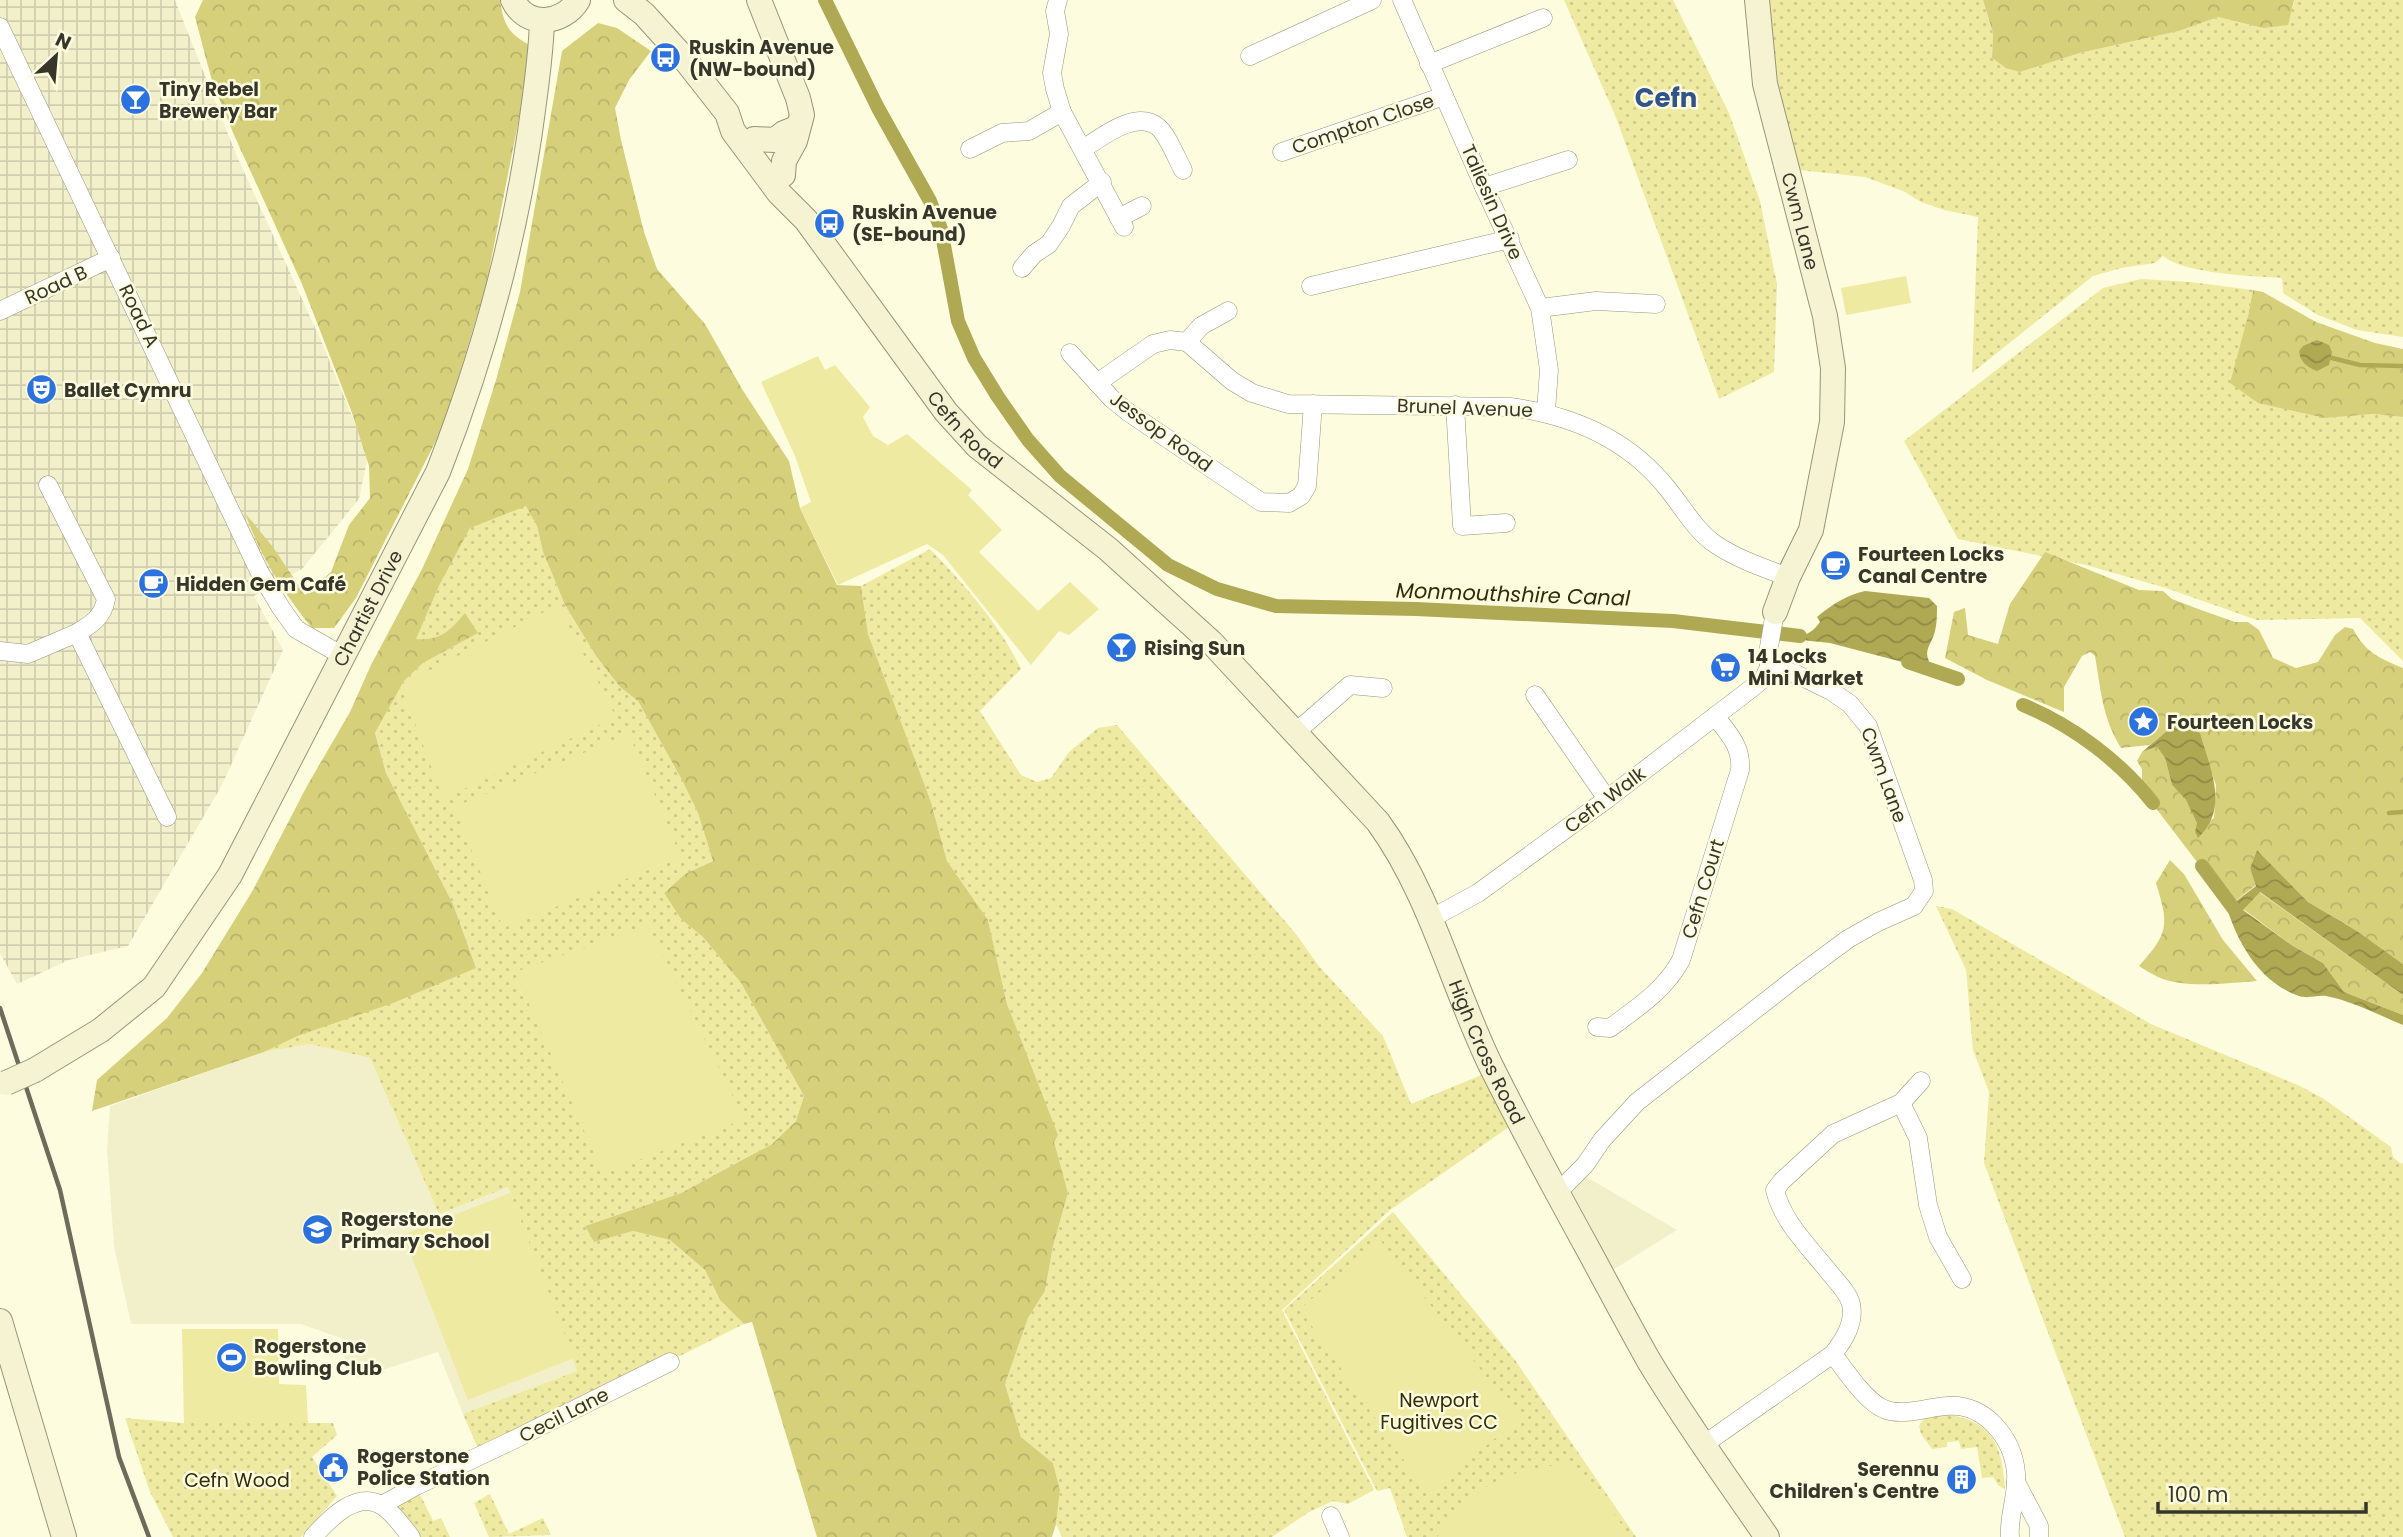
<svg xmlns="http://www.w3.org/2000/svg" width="2403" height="1537" viewBox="0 0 2403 1537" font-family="Poppins,sans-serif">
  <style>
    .built { fill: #f2f0cb }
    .industrial { fill: url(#industrial-grid) }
    .grass { fill: url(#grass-dots) }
    .forest { fill: url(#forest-crowns) }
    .garden { fill: #eeeaa1 }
    .water { fill: url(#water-waves) }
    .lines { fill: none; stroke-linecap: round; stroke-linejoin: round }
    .stream { stroke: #b0a954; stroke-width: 4.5 }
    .canal { stroke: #b0a954; stroke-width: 14 }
    .street-casing { stroke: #96957b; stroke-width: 19 }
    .secondary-casing { stroke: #96957b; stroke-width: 26 }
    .street { stroke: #fff; stroke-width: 18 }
    .secondary { stroke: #f6f3d3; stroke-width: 24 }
    .rail { stroke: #6d6c5c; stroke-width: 4.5 }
    .secondary-bridge-casing { stroke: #96957b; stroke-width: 26; stroke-linecap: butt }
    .secondary-bridge { stroke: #f6f3d3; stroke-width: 24 }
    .labels { text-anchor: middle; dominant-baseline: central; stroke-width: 5; stroke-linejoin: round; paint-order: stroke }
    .poi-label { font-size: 19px; font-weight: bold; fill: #37362b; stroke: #fefcdf; text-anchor: start }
    .street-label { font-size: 19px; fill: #37362b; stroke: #fefcdf }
    .park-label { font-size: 19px; fill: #312e08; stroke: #fefcdf }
    .water-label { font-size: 21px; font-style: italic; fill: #302d06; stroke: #fefcdf }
    .district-label { font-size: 26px; font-weight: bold; fill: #31538b; stroke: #fefcdf }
  </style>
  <defs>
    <pattern id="industrial-grid" width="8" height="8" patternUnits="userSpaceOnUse" patternTransform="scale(1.75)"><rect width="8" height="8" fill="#f2f0cb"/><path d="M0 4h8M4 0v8" fill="none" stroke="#d0ceae"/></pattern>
    <pattern id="grass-dots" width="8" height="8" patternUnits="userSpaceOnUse" patternTransform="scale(1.75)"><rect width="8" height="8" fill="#eeeaa1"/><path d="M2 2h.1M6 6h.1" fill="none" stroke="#cdc98b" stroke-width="1.8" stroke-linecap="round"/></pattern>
    <pattern id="forest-crowns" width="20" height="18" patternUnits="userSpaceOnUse" patternTransform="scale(1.75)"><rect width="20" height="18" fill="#d6d07b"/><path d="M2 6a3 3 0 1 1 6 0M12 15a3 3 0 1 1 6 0" fill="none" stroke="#b8b36a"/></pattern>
    <pattern id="water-waves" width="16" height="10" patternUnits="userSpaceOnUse" patternTransform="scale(1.75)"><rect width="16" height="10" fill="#b0a954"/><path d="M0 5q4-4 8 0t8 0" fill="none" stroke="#908a46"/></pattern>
  </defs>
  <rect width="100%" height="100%" fill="#fefcdf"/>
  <g class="built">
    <polygon points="310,1044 370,1058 439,1214 508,1187 577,1371 463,1414 438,1352 358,1378 349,1373 345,1366 343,1339 301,1324 131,1324 114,1246 107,1150 110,1106 264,1052"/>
    <polygon points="1578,1172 1677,1230 1603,1276 1557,1193"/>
  </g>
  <polygon class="industrial" points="0,0 175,0 236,154 322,343 368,455 359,499 302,569 254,596 283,650 222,785 128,946 69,960 17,984 0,953"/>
  <g class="grass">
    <polygon points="1564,0 1673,0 1729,113 1760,201 1777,284 1774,372 1719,399 1615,115"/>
    <path d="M1765 0H1983L1993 33 1992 58 2020 72 2080 53 2179 31 2218 17 2263 28 2293 7 2294 0H2403V337L2357 330 2318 315 2283 293 2282 278C2253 276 2184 274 2163 256L2155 263 2121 268 2093 276 1972 373 1978 217 1944 210 1921 202 1903 191 1865 177 1799 170 1782 127Z"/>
    <polygon points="2141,279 2190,282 2253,290 2248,316 2325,418 2374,414 2403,417 2403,661 2360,618 2257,620 2166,588 2086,565 1958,539 1904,441 2103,288"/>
    <polygon points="526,505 537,526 543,552 565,605 596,656 620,687 638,701 682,780 698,813 713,861 685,874 664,893 681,919 703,937 741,983 804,1096 796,1121 772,1144 681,1193 585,1226 594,1241 633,1231 670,1240 705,1270 720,1300 744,1324 481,1455 463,1414 577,1371 508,1187 439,1214 370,1058 310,1044 264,1052 300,1035 476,968 453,904 386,773 375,733 404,681 423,663 478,633 453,628 435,640 415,640 439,586 470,527"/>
    <path d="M930 549C964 584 1000 625 1021 669L980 711 1021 775 1037 782 1051 778 1069 752 1098 728 1117 725 1296 934 1318 965 1383 1036 1411 1104 1484 1074 1509 1127 1390 1210 1282 1310 1374 1490 1348 1504 1333 1501 1309 1512 1272 1537H1062L1056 1524 1060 1490 1053 1463 1021 1437 1005 1384 1028 1318 1045 1291 1053 1246 1068 1193 1030 1065 1007 1004 988 920 947 861 931 802 868 634 861 586Z"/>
    <polygon points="1936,906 1952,909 2151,1024 2300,1086 2324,1099 2391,1147 2393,1157 2401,1164 2403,1163 2403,1537 2125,1537 1984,1163 1989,1092 1973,1050 1966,970"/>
    <polygon points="1393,1212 1515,1360 1636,1537 1407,1537 1390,1488 1377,1491 1284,1310"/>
    <path d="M1944 1414C1993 1420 2002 1445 2005 1489L1999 1486 1993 1477 1982 1478 1977 1447 1961 1449 1959 1441 1947 1442V1447L1932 1449 1921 1434 1919 1426 1924 1418Z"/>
    <polygon points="125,1418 184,1423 333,1423 337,1435 312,1457 337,1496 301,1537 173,1537 150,1492"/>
    <polygon points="416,1486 433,1521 441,1518 450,1537 411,1537 389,1502"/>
    <polygon points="490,1494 509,1534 543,1518 551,1535 489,1537 474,1503"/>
  </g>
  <g class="forest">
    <path d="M203 0H500C504 27 509 34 533 47L486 286 445 423 356 598 334 628H312C284 594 260 555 245 513L273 547 305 595 331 572 349 525 370 498 369 466 352 413 302 284 234 135 212 81 195 17Z"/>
    <polygon points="1983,0 2294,0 2288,25 2263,28 2218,17 2179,31 2080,53 2020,72 2006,68 1992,58 1993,33"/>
    <path d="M598 23 617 28 651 51 629 80 615 108 621 140 644 232 657 269 705 324 742 389 789 461 800 508 837 585 861 586 868 634 931 802 947 861 988 920 1007 1004 1058 1135 1054 1142 1068 1193 1053 1246 1045 1291 1028 1318 1005 1384 1021 1437 1053 1463 1060 1490 1056 1524 1052 1537H817L752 1322 744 1324 720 1300 705 1270 670 1240 633 1231 594 1242 585 1226 681 1193 772 1144 796 1121 804 1096 741 983 703 937 681 919 664 893 685 874 713 861 698 813 682 780 638 701 620 687 596 656 565 605 543 552 537 526 526 506 470 528 439 586 416 639C440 641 450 631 465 613L478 633 423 663 404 681 375 733 386 773 453 904 476 968 393 1003 300 1035 264 1052 92 1111 97 1080 167 1018 202 973 253 890 307 786 350 712 371 665 422 569 468 469 496 380 520 292 562 51Z"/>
    <polygon points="2253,290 2263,292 2316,322 2375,343 2403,349 2403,417 2374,414 2325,418 2258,403 2230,383 2248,316"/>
    <path d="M2045 552 2139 590 2163 591 2172 599 2201 610 2235 622H2248L2259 630 2273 658 2296 668 2318 662 2335 635 2345 627 2353 629C2366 653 2379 658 2403 668V964L2357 931 2308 902 2257 850 2250 868 2256 885 2234 902 2223 896 2142 790V769L2137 761 2142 752 2157 747 2165 758 2172 785 2186 800 2198 823 2195 832 2214 818 2216 785 2212 774 2168 730 2150 745 2121 748C2102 717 2101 691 2095 656L2090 652 2082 656 2064 687V712L1987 680 1945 658 1954 612 1965 608 1968 635 1998 644 2010 604Z"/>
    <path d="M2170 860 2184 874 2223 940 2257 981C2229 983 2184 989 2158 977 2152 974 2145 970 2139 966 2169 933 2169 925 2156 883Z"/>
    <polygon points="2259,892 2403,995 2403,1015 2344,992 2323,963 2293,946 2243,909"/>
  </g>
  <g class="garden">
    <polygon points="1906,276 1911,303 1846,315 1841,288"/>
    <polygon points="818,356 825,370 835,365 870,407 863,417 873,436 888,445 907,434 972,490 968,495 1002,530 979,552 1038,611 1070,582 1099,609 1069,635 1059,631 1031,665 943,555 927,544 838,585 800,508 811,502 795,456 761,382"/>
    <polygon points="558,605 616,717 443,799 401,685"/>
    <polygon points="629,734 681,857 503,928 454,807"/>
    <polygon points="648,925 744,1119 603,1174 515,972"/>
    <polygon points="510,1193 574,1358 468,1400 403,1235"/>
    <polygon points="1380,1240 1519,1419 1427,1494 1300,1309"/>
    <polygon points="182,1329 278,1329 279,1384 306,1385 308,1423 184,1423"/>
    <path d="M1569 1464 1584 1474 1631 1537H1437C1479 1484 1501 1470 1569 1464Z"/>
  </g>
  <g class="water">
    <path d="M2317 340 2329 345 2332 352 2329 365 2317 371C2307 367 2300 362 2299 351L2303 346Z"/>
    <path d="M1865 591 1929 598 1937 606C1937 616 1937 625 1934 635 1930 645 1924 651 1929 661L1925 668 1830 643 1783 638V632C1800 638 1809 637 1820 622L1817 617C1831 605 1847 595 1865 591Z"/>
    <path d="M2181 725 2200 733C2210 769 2230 808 2198 838L2195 832 2197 823 2186 800 2172 785 2165 758 2157 747 2142 752 2168 730Z"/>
    <path d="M2257 850 2308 902 2357 931 2403 964V995L2260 892 2243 910 2293 946 2323 963 2344 992 2403 1015V1025C2379 1015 2352 1001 2326 996 2317 995 2307 999 2299 996 2255 980 2235 937 2223 896L2235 902 2256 886 2250 868Z"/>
  </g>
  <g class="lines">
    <g class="stream">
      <polyline points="2332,358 2360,365 2403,366"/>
      <polyline points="2389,813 2403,812"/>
    </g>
    <g class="canal">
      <polyline points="825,0 878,108 930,201 941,229 958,321 974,358 998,397 1028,440 1060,476 1168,565 1217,589 1276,606 1416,609 1673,621 1800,636"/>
      <polyline points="1908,662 1958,679"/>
      <path d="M2023 705C2072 725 2120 761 2153 803"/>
      <polyline points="2202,866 2234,909"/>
    </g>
    <defs>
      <g id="street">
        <polyline points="1058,0 1055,11 1059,34 1052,73 1055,89 1062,112 1124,227"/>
        <polyline points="1402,0 1484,187 1540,308 1549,370 1546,411"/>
        <polyline points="0,27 260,573 281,608 296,629 343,656"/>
        <polyline points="1250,56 1372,0"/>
        <polyline points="1429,64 1543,18"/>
        <polyline points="970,149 1002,133 1029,131 1062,112"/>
        <path d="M1083 149C1102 137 1136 109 1158 127 1167 134 1177 159 1183 170"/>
        <polyline points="1282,152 1444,96"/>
        <polyline points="1484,187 1568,160"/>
        <polyline points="1119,218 1142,206"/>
        <polyline points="1022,268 1034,254 1049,244 1061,226 1071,206 1102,182"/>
        <polyline points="1311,286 1510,239"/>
        <polyline points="1540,308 1596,301 1656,304"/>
        <polyline points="0,311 111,258"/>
        <path d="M1187 342 1232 381 1252 393 1288 404 1510 407C1571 415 1627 438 1667 488 1682 506 1695 530 1715 544 1737 559 1764 568 1788 577"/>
        <polyline points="1070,353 1112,399 1128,412 1261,502 1289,503 1301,496 1307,486 1313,404"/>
        <polyline points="1097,383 1153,344 1170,340 1187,342 1201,326 1228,311"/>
        <polyline points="1455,405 1462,526 1506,523"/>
        <path d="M48 485 106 599C103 617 92 624 77 633L167 817"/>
        <polyline points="0,651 28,654 77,633"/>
        <polyline points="1535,695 1607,799"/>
        <polyline points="1296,732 1350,685 1383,688"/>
        <polyline points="1430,919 1478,893 1607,799 1752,688 1764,678 1769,667"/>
        <path d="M1597 1027 1610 1028C1637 1008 1665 990 1681 960L1740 770C1742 747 1729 734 1715 716"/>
        <polyline points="1901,1103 1918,1138 1928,1205 1938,1237 1962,1279"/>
        <polyline points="1557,1193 1585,1165 1602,1140 1637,1102 1798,976 1848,939 1878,922 1914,906 1924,891 1923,880 1868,726 1850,704 1831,691 1796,674 1769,667 1769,647 1775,612"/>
        <path d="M1833 1354C1845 1370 1866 1402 1884 1409 1902 1417 1928 1407 1947 1406 1985 1403 2013 1438 2016 1473 2018 1495 2008 1516 2010 1537"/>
        <path d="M1703 1445 1833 1354C1844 1340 1855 1323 1851 1304 1848 1292 1836 1281 1829 1272 1810 1248 1782 1221 1775 1190L1782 1181 1833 1134 1901 1103 1921 1081"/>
        <polyline points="2016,1482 2039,1526 2039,1537"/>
        <polyline points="382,1505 416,1486 509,1442 670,1362"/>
        <polyline points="1331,1516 1340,1537"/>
        <path d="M313 1537C329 1519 358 1488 384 1507 395 1515 403 1527 411 1537"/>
      </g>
      <g id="secondary">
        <path d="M513 0C526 28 563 25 578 0"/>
        <path id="s1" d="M626 0 644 14 683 57 727 113 733 131 779 193 806 220 946 412 977 446 1108 549 1212 643 1378 822C1431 895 1452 986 1491 1066 1522 1128 1555 1189 1588 1249 1608 1286 1628 1324 1649 1361 1685 1421 1727 1479 1767 1537"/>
        <polyline points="759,0 798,98 802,115 795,141 784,161 783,175"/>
        <path id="s2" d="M1757 0 1765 84 1825 316 1833 368 1832 422 1811 530 1788 577 1775 612"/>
        <polyline points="754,139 775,140 784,133 797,128"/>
        <path id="s3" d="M35 1070 101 1030 154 987 230 875 438 472C481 362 513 248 530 132 535 95 541 58 542 21"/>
        <polyline points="0,1321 64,1537"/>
      </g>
    </defs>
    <use href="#street" class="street-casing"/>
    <use href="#secondary" class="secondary-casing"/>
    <use href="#street" class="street"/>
    <use href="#secondary" class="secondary"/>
    <polyline class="rail" points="0,1008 60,1190 119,1457 149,1537"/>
    <defs>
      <polyline id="secondary-bridge" points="6,1083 35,1070"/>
    </defs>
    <use href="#secondary-bridge" class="secondary-bridge-casing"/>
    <use href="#secondary-bridge" class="secondary-bridge"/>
  </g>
  <defs>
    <symbol id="bus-disc" viewBox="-11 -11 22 22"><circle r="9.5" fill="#2c72de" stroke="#fefcdf"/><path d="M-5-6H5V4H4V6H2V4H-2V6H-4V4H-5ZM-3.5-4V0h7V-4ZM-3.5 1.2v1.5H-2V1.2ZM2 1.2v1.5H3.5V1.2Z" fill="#fff"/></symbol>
    <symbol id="bar-disc" viewBox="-11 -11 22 22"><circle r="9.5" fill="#2c72de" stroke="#fefcdf"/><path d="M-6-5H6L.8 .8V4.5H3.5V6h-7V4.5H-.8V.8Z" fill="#fff"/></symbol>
    <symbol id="theatre-disc" viewBox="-11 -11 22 22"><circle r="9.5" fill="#2c72de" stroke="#fefcdf"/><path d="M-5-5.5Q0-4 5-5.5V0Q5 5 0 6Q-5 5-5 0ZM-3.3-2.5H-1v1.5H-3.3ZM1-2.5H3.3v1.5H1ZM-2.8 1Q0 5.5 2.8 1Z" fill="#fff"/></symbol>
    <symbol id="cafe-disc" viewBox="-11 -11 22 22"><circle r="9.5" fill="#2c72de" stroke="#fefcdf"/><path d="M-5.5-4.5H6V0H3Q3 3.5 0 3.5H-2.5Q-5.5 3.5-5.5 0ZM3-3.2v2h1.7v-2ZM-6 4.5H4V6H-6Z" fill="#fff"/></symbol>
    <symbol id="supermarket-disc" viewBox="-11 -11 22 22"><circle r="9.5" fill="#2c72de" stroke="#fefcdf"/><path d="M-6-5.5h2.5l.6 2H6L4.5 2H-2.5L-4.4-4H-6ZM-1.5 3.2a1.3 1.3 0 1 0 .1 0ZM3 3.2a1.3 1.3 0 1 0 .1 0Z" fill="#fff"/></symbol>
    <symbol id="sight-disc" viewBox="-11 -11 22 22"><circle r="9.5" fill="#2c72de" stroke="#fefcdf"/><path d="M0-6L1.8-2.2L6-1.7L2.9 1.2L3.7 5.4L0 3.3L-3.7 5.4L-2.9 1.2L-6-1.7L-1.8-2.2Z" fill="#fff"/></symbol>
    <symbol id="school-disc" viewBox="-11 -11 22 22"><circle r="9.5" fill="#2c72de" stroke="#fefcdf"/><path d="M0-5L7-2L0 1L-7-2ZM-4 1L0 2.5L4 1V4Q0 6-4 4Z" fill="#fff"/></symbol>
    <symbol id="stadium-disc" viewBox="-11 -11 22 22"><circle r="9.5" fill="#2c72de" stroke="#fefcdf"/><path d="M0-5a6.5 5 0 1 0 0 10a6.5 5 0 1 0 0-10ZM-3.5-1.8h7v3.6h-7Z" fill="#fff"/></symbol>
    <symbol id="civic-disc" viewBox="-11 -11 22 22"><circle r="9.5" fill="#2c72de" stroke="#fefcdf"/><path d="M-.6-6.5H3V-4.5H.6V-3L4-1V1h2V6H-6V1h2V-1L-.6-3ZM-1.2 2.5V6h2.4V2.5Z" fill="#fff"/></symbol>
    <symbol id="building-disc" viewBox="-11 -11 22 22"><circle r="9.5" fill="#2c72de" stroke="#fefcdf"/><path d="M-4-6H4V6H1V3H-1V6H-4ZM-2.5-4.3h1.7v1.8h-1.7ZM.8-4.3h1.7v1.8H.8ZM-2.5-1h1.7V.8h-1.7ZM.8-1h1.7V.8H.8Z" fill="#fff"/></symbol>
  </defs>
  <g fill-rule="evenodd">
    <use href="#bus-disc" x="648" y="40" width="35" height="35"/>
    <use href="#bar-disc" x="118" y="82" width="35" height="35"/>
    <use href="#bus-disc" x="812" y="206" width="35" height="35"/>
    <use href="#theatre-disc" x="24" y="372" width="35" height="35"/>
    <use href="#cafe-disc" x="1818" y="548" width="35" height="35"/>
    <use href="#cafe-disc" x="136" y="566" width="35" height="35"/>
    <use href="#bar-disc" x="1104" y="630" width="35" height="35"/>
    <use href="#supermarket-disc" x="1708" y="650" width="35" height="35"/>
    <use href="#sight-disc" x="2126" y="704" width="35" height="35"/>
    <use href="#school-disc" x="300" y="1212" width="35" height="35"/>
    <use href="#stadium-disc" x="214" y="1340" width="35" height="35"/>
    <use href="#civic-disc" x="316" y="1450" width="35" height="35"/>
    <use href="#building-disc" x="1944" y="1462" width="35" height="35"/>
  </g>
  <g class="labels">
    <g class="poi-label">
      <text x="689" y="47">Ruskin Avenue<tspan x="689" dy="22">(NW-bound)</tspan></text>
      <text x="159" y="89">Tiny Rebel<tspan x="159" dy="22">Brewery Bar</tspan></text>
      <text x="852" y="212">Ruskin Avenue<tspan x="852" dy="22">(SE-bound)</tspan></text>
      <text x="64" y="390">Ballet Cymru</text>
      <text x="1858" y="554">Fourteen Locks<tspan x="1858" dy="22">Canal Centre</tspan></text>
      <text x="176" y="584">Hidden Gem Café</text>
      <text x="1144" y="648">Rising Sun</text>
      <text x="1748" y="656">14 Locks<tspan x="1748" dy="22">Mini Market</tspan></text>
      <text x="2167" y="722">Fourteen Locks</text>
      <text x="341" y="1219">Rogerstone<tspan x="341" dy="22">Primary School</tspan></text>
      <text x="254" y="1346">Rogerstone<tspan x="254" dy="22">Bowling Club</tspan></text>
      <text x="357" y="1456">Rogerstone<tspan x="357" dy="22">Police Station</tspan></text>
      <text x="1939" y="1469" text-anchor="end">Serennu<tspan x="1939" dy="22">Children's Centre</tspan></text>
    </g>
    <g class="street-label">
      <text transform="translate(1363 124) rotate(-19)">Compton Close</text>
      <text transform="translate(1492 202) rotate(66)">Taliesin Drive</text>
      <text stroke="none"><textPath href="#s2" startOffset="226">Cwm Lane</textPath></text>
      <text transform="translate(56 285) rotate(-25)">Road B</text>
      <text transform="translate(139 316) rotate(64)">Road A</text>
      <text transform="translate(1465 408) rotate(2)">Brunel Avenue</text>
      <text stroke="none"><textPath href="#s1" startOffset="550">Cefn Road</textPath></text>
      <text transform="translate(1161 432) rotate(36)">Jessop Road</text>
      <text stroke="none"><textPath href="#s3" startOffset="581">Chartist Drive</textPath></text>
      <text transform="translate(1884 775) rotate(70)">Cwm Lane</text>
      <text transform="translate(1605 800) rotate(-37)">Cefn Walk</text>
      <text transform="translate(1703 889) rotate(-73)">Cefn Court</text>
      <text stroke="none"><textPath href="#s1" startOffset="1376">High Cross Road</textPath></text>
      <text transform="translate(564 1415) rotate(-27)">Cecil Lane</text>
    </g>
    <g class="park-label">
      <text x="1439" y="1400">Newport<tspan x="1439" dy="22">Fugitives CC</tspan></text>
      <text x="237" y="1480">Cefn Wood</text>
    </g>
    <g class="water-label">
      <text transform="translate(1513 594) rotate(2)">Monmouthshire Canal</text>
    </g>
    <g class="district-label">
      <text x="1666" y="98">Cefn</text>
    </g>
  </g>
  <g transform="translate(56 56) rotate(26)" stroke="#fefcdf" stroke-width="5" paint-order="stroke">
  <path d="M0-5L12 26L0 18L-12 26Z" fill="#37362b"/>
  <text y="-10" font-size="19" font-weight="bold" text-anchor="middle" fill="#37362b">N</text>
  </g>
  <path d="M2158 1502v10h208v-10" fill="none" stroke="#37362b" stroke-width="3.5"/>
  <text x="2168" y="1502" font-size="21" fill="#37362b" stroke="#fefcdf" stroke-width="5" paint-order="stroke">100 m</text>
</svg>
